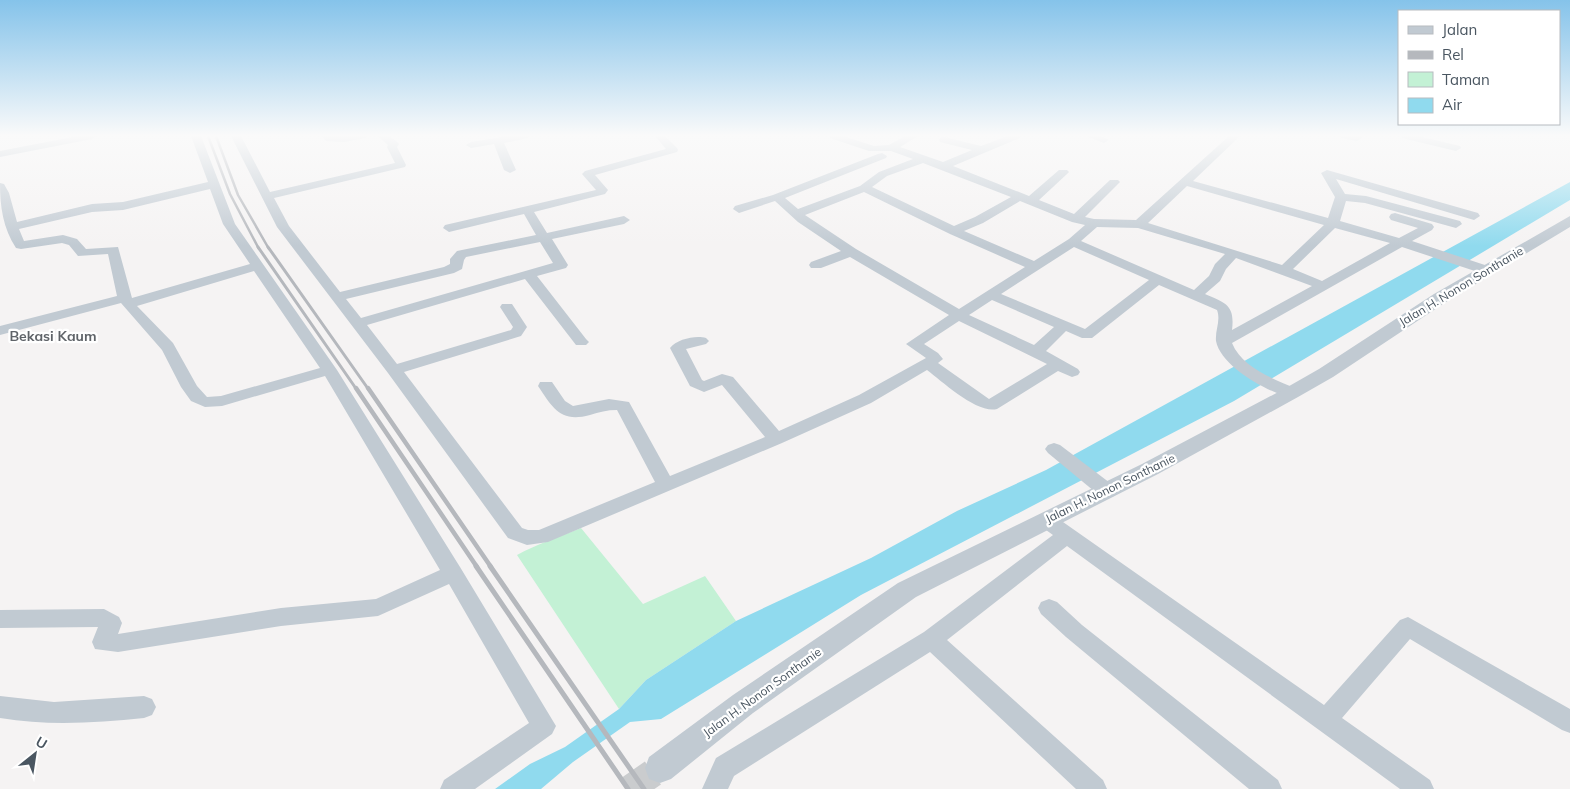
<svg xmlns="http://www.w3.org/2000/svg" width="1570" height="789" viewBox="0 0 1570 789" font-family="Mulish,sans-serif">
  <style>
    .green { fill: #c3f1d5 }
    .water { fill: #90daee }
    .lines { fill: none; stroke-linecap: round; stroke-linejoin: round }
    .tertiary-tunnel { stroke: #caccce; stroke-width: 28; stroke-dasharray: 28 14; stroke-linecap: butt }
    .minor { fill: #c1cad2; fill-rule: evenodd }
    .tertiary { fill: #c1cad2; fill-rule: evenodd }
    .rail-far3 { stroke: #b5b8bd; stroke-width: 2.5 }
    .rail-far2 { stroke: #b5b8bd; stroke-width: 3 }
    .rail-far1 { stroke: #b5b8bd; stroke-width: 4.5 }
    .rail { stroke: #b5b8bd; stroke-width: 5 }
    .labels { text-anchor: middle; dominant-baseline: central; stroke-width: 4.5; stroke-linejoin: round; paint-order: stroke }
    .street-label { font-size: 12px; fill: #4a5661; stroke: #fff }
    .neighbourhood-label { font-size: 14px; font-weight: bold; fill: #5f6368; stroke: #fff }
  </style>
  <rect width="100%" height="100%" fill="#f5f3f3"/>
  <path class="green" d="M581 528 643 604 705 576 736 621 646 680 619 709 517 555C537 544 559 537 581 528Z"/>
  <polygon class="water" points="1570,182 1570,200 1234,401 861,595 661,719 630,722 573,762 541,789 495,789 530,764 565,747 619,709 646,680 736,621 871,558 957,511 1046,470"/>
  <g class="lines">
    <polyline class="tertiary-tunnel" points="630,789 660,768"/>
    <g class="minor">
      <polygon points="78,136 97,136 92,139 0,157 0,151"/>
      <path d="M191 136H201L235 224 337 370 460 567 556 726 552 734 475 789H440L444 780 529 723 449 584 378 616 281 626 118 652 95 649 92 642 98 627 0 628V610L104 609 119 617 122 623 118 634 281 608 376 599 440 570 325 376 222 406 205 407 191 401 181 387 162 350 121 303 0 335V326L117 296 108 254 78 256 69 245 62 243 21 249 16 248C3 228 0 207 0 183L4 184 9 193 17 222 92 204 123 202 208 182ZM210 189 223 224 250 264 132 298 118 247 86 249 77 239 63 235 24 241 19 229 92 212 123 210ZM254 271 320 368 221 396 207 397 197 386 173 343 137 306Z"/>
      <path d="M231 136H241L270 192 395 163 387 147 388 145 378 136C387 135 393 137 399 144L397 147 406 165 405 167 274 198 289 226 340 292 444 267 450 264V259L457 251 536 235 524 214 449 232 443 228 445 225 596 190 582 174 585 171 666 149 655 136H665L677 148 678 150 677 152 595 175 608 190 605 194 534 212 547 233 624 216 630 220 624 224 552 239 568 265 566 268 537 276 586 339 589 342 586 345H576L525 279 367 325 397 364 511 330 513 327 500 307 502 304H512L527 327 521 336 404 372 522 528 528 530H539L655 482 617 410C607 410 599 412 590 415 560 423 553 408 538 386L540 382H552L565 401 573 406 609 399 629 402 670 476 765 437 722 385 704 392 690 386 670 348C677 339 696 335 706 338L709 341 706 344 686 349 702 380 704 381 722 374 733 377 779 431 859 395 926 358 906 344 949 315 850 257 821 268H811L809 265 811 262 841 251 798 222 775 201 739 213 733 209 735 206 773 195 878 154 882 153 887 156 886 158 785 198 798 209 860 186 879 172 913 159 891 151H869L830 138 829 136H843L874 146 889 145 905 136H918L900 147 943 162 972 150 940 142 939 140 940 138 944 137 981 146 1008 136H1021L1020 138 953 166 1029 196 1059 170H1067L1069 172 1067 174 1039 200 1074 214 1110 180H1118L1120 182 1085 217 1094 219 1136 220 1229 136H1240L1193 181 1328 218 1335 197 1321 173 1327 170 1478 213 1480 216 1474 220 1336 179 1345 194 1366 196 1460 221 1462 224 1456 228 1365 203 1346 201 1340 221 1399 238 1418 228 1391 220 1389 217 1391 214 1395 213 1432 224 1434 227 1432 230 1412 241 1494 268 1496 271 1494 274H1484L1402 247 1232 343C1242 368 1274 379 1297 389L1299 393 1297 397 1291 398C1268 392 1221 367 1216 341 1215 330 1221 321 1217 310L1159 285 1092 338H1082L1066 331 1046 351 1078 369 1080 372 1078 375 1072 377 1058 371 997 409C977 414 943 382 927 370L871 403 782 443 548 542 527 545 508 538 388 373 277 227ZM923 163 1011 197 975 217 954 226 872 187 887 176ZM1187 186 1324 225 1282 265 1148 223ZM864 192 950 234 1025 267 959 309 856 249 805 215ZM1020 201 1072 222 1085 225 1069 239 1034 261 964 231 983 223ZM1097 227 1138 228 1225 254 1215 264 1209 276 1194 290 1081 241ZM1335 228 1390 243 1322 281 1293 269ZM540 242 553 263 361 318 346 299 454 273 462 269 464 260 466 257ZM1074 247 1149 280 1085 329 1001 294ZM1236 258 1312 286 1232 330C1235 305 1226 303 1205 294L1220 281 1226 269ZM992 300 1054 327 1034 345 969 315ZM959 321 1047 364 989 399 938 363 943 359 938 353 924 344Z"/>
      <polygon points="322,136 367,136 366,138 344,142 326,141"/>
      <polygon points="508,136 529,136 528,138 504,143 516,170 510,173 504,170 494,144 471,148 466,145 471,142"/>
      <polygon points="1086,136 1101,136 1109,140 1104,143"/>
      <polygon points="1340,136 1360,136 1362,138 1357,141 1341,138"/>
      <polygon points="1401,136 1418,136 1460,146 1461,148 1456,151 1402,138"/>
      <polygon points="1054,443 1060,445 1114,486 1116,491 1114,496 1107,498 1100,496 1048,453 1045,449 1048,445"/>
      <polygon points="1046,513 1053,515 1324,705 1400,620 1408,617 1570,709 1570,733 1562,730 1410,639 1342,718 1430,780 1434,789 1400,789 1067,546 947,640 1103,780 1107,789 1076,789 930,652 734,776 728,789 702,789 716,758 924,632 1053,535 1039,525 1036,520 1039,515"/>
      <polygon points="1049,599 1057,602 1082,625 1278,780 1282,789 1249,789 1066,637 1041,614 1038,608 1041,602"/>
      <path d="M0 696 54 702 144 696 152 699 156 707 152 715 144 718C95 723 48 726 0 718Z"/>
    </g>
    <polygon class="tertiary" points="1570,216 1570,227 1446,302 1333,377 1298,397 1158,474 916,597 753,713 671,779 660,783 649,779 645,768 649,757 733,695 898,583 1142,464 1284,389 1319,369 1434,294"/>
    <g class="rail-far3">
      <polyline points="208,136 230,194 259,249"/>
      <polyline points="216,136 238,195 269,249"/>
    </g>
    <g class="rail-far2">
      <polyline points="258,247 357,390"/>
      <polyline points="268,247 369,390"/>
    </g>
    <g class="rail-far1">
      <polyline points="356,388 477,567"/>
      <polyline points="368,388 491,567"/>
    </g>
    <g class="rail">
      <polyline points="476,566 628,789"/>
      <polyline points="490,566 644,789"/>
    </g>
  </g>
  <linearGradient id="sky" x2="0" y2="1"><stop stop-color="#85c3ea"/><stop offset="0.55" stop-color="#fafafa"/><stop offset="1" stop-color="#fafafa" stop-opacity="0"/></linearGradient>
  <rect width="1570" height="246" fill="url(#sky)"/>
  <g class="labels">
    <g class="street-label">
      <text transform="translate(1461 286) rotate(-31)">Jalan H. Nonon Sonthanie</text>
      <text transform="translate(1110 488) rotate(-26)">Jalan H. Nonon Sonthanie</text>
      <text transform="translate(762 692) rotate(-36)">Jalan H. Nonon Sonthanie</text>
    </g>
    <g class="neighbourhood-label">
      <text x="53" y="336">Bekasi Kaum</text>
    </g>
  </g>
  <rect x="1398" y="10" width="162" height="115" fill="#ffffff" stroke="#b7bbc0"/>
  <rect x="1408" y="26" width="25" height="8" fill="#c1cad2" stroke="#b7bbc0"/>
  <text x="1442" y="35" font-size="15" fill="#4a5661">Jalan</text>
  <rect x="1408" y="51" width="25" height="8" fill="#b5b8bd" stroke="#b7bbc0"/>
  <text x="1442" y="60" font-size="15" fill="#4a5661">Rel</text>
  <rect x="1408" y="72" width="25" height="15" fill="#c3f1d5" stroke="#b7bbc0"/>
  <text x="1442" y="85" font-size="15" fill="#4a5661">Taman</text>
  <rect x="1408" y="98" width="25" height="15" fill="#90daee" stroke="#b7bbc0"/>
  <text x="1442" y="110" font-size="15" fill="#4a5661">Air</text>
  <g transform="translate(35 754) rotate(30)" stroke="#ffffff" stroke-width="4" paint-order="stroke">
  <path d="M0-4L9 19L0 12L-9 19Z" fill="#4a5661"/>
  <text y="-8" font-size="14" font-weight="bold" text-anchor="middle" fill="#4a5661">U</text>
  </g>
</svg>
